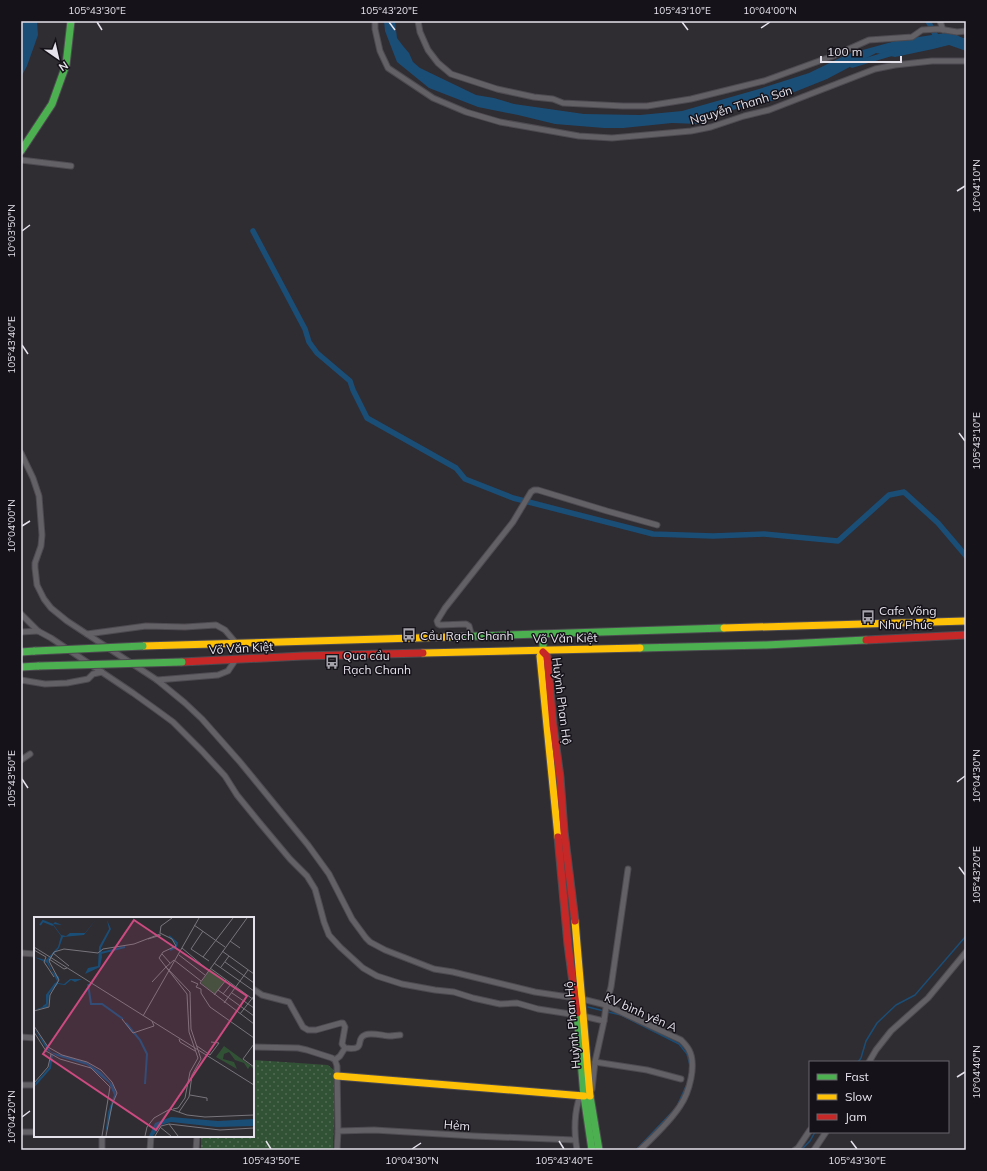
<svg xmlns="http://www.w3.org/2000/svg" width="987" height="1171" viewBox="0 0 987 1171" font-family="Mulish,sans-serif">
  <style>
    .grass { fill: url(#grass-dots) }
    .water { fill: #1a4e76 }
    .lines { fill: none; stroke-linecap: round; stroke-linejoin: round }
    .stream { stroke: #1a4e76; stroke-width: 1.5 }
    .canal { stroke: #1a4e76; stroke-width: 5.5 }
    .street-casing { stroke: #4d4a50; stroke-width: 7 }
    .fast-casing { stroke: #4d4a50; stroke-width: 9 }
    .slow-casing { stroke: #4d4a50; stroke-width: 9 }
    .jam-casing { stroke: #4d4a50; stroke-width: 9 }
    .street { stroke: #636066; stroke-width: 5 }
    .fast { stroke: #4caf50; stroke-width: 7 }
    .slow { stroke: #ffc107; stroke-width: 7 }
    .jam { stroke: #c62828; stroke-width: 7 }
    .fast-bridge-casing { stroke: #4d4a50; stroke-width: 9; stroke-linecap: butt }
    .fast-bridge { stroke: #4caf50; stroke-width: 7 }
    .ticks { fill: none; stroke: #e6e2ec; stroke-width: 1.5 }
    .labels { text-anchor: middle; dominant-baseline: central; stroke-width: 3; stroke-linejoin: round; paint-order: stroke }
    .street-label { font-size: 12px; fill: #e6e2ec; stroke: #151219 }
    .poi-label { font-size: 12px; fill: #e6e2ec; stroke: #151219; text-anchor: start }
    .inset-river { fill: none; stroke: #1a4e76; stroke-width: 2 }
    .inset-road { fill: none; stroke: #78757c; stroke-width: 1 }
    .view { fill: #cb4a7f; fill-opacity: 0.15; stroke: #cb4a7f; stroke-width: 2 }
    .inset-edge { fill: none; stroke: #e6e2ec; stroke-width: 2 }
    .neatline { fill: none; stroke: #e6e2ec; stroke-width: 1.5 }
    .ticks-label { font-size: 10px; text-anchor: middle; fill: #e6e2ec }
  </style>
  <defs>
    <pattern id="grass-dots" width="8" height="8" patternUnits="userSpaceOnUse"><rect width="8" height="8" fill="#325235"/><path d="M2 2h.1M6 6h.1" fill="none" stroke="#506b52" stroke-width="1.8" stroke-linecap="round"/></pattern>
  </defs>
  <rect width="100%" height="100%" fill="#2f2c32"/>
  <polygon class="grass" points="253,1060 328,1065 336,1072 333,1150 201,1150 201,1136 253,1136"/>
  <g class="water">
    <polygon points="21,21 37,21 38,35 27,66 21,77"/>
    <polygon points="384,21 395,21 397,38 403,46 409,53 413,62 420,68 476,95 494,98 514,104 584,114 640,115 682,111 759,89 809,73 848,54 899,40 945,33 954,34 963,38 966,38 966,51 949,45 933,49 895,57 876,53 827,79 792,93 776,100 745,106 721,114 699,124 672,123 623,128 604,128 555,124 518,115 478,107 429,88 397,62 385,31"/>
  </g>
  <g class="lines">
    <g class="stream">
      <polyline points="588,1007 604,1011"/>
      <polyline points="608,1012 621,1015 679,1044 687,1054 690,1065"/>
      <polyline points="858,1062 861,1058 866,1041 877,1023 896,1005 915,995 966,936"/>
      <polyline points="678,1104 687,1084"/>
      <polyline points="636,1150 675,1109"/>
      <polyline points="801,1150 810,1141 815,1132"/>
    </g>
    <g class="canal">
      <polyline points="928,21 938,40"/>
      <polyline points="852,65 892,53"/>
      <polyline points="253,231 305,329 309,342 317,353 350,381 353,390 367,418 456,468 465,479 513,498 653,534 713,536 764,534 838,541 889,495 904,492 938,523 966,556"/>
    </g>
    <defs>
      <g id="street">
        <polyline points="375,21 375,29 380,51 388,68 433,98 466,112 500,122 579,136 612,138 691,131 711,127 744,116 769,110 875,69 895,65 932,61 966,61"/>
        <polyline points="418,21 420,32 428,50 438,63 451,74 497,89 534,97 553,99 563,103 623,106 647,106 691,99 764,81 833,56 869,40 912,37 922,30 939,29 957,32 966,31"/>
        <polyline points="940,21 943,30"/>
        <polyline points="21,160 71,166"/>
        <path d="M21 453 33 478 39 496 42 535 41 546 35 563V568L37 585 44 599 51 608 67 621 157 680 185 703 202 719 240 762 308 845 329 874 352 919 366 938 370 942 385 950 434 969 453 972 535 992 582 999 606 1005 681 1040C684 1043 687 1046 689 1050 697 1065 689 1093 680 1106 669 1123 654 1136 640 1150"/>
        <polyline points="21,614 38,631 51,638 133,693 158,711 173,722 202,751 225,776 237,795 259,822 290,859 307,876 315,889 320,907 324,922 329,935 340,947 363,968 377,976 402,984 435,990 454,992 473,998 500,1004 517,1003 538,1009 583,1016 604,1021 595,1062 592,1089"/>
        <polyline points="21,632 38,631"/>
        <polyline points="87,634 146,626 185,627 216,625 225,630 236,643"/>
        <polyline points="472,637 469,626 466,624 440,625 438,624 437,621 445,608 513,522 531,492 534,490 538,490 607,511 657,525"/>
        <polyline points="21,680 45,684 67,683 88,679 93,674 102,672"/>
        <polyline points="157,680 218,675 228,671 236,659"/>
        <polyline points="21,760 30,754"/>
        <polyline points="21,953 35,954"/>
        <path d="M253 989 262 995 289 1002 303 1027 308 1030H316L341 1023H343L345 1027 342 1044 345 1048C368 1051 354 1039 365 1035 371 1032 384 1036 390 1036 393 1036 397 1035 400 1035"/>
        <polyline points="604,1021 606,1007 606,1005 611,987 628,869"/>
        <polyline points="21,1037 35,1038"/>
        <polyline points="253,1047 298,1048 307,1050 332,1058 335,1060 337,1066 338,1131 337,1150"/>
        <polyline points="335,1060 340,1056 345,1048"/>
        <polyline points="595,1062 647,1070 681,1079"/>
        <polyline points="869,1062 876,1050 891,1031 928,998 966,952"/>
        <polyline points="21,1085 35,1085"/>
        <polyline points="338,1131 374,1130 474,1136 575,1140"/>
        <polyline points="21,1132 35,1132"/>
        <polyline points="102,1150 102,1136"/>
        <polyline points="150,1150 151,1136"/>
        <polyline points="196,1150 197,1136"/>
        <path d="M577 1150C574 1132 574 1113 580 1096"/>
        <polyline points="795,1150 798,1148 810,1130"/>
        <polyline points="814,1150 826,1132"/>
      </g>
      <g id="fast">
        <polyline points="21,151 52,104 66,65 71,21"/>
        <polyline points="543,635 543,652"/>
        <polyline points="449,637 724,628"/>
        <polyline points="640,648 766,645 866,640"/>
        <polyline points="21,652 35,651"/>
        <polyline points="21,667 39,666"/>
        <polyline points="577,1013 584,1096 592,1150"/>
        <polyline points="590,1096 599,1150"/>
      </g>
      <g id="slow">
        <polyline points="724,628 966,621"/>
        <polyline points="143,646 449,637"/>
        <polyline points="543,652 540,656 558,837"/>
        <polyline points="423,653 640,648"/>
        <polyline points="575,921 590,1096"/>
        <polyline points="337,1076 584,1096"/>
      </g>
      <g id="jam">
        <polyline points="866,640 966,635"/>
        <polyline points="543,652 547,656 553,725 560,777 564,831 575,921"/>
        <polyline points="182,662 303,656 423,653"/>
        <polyline points="558,837 568,945 577,1013"/>
      </g>
    </defs>
    <use href="#street" class="street-casing"/>
    <use href="#fast" class="fast-casing"/>
    <use href="#slow" class="slow-casing"/>
    <use href="#jam" class="jam-casing"/>
    <use href="#street" class="street"/>
    <use href="#fast" class="fast"/>
    <use href="#slow" class="slow"/>
    <use href="#jam" class="jam"/>
    <defs>
      <g id="fast-bridge">
        <polyline points="35,651 143,646"/>
        <polyline points="39,666 182,662"/>
      </g>
    </defs>
    <use href="#fast-bridge" class="fast-bridge-casing"/>
    <use href="#fast-bridge" class="fast-bridge"/>
  </g>
  <path class="ticks" d="M97 22 102 30M389 22 395 30M682 22 688 30M761 28 770 22M957 191 965 186M22 231 30 225M22 345 28 354M959 433 965 441M22 526 30 521M22 779 28 788M957 782 965 776M959 867 965 875M957 1077 965 1072M22 1117 30 1111M266 1141 271 1149M559 1141 564 1149M851 1141 857 1149M412 1149 421 1143"/>
  <defs>
    <symbol id="bus-bare" viewBox="-9 -9 18 18"><path d="M-5-6H5V4H4V6H2V4H-2V6H-4V4H-5ZM-3.5-4V0h7V-4ZM-3.5 1.2v1.5H-2V1.2ZM2 1.2v1.5H3.5V1.2Z" fill="#a6a2ab" stroke="#151219" stroke-width="2.5" paint-order="stroke"/></symbol>
  </defs>
  <g fill-rule="evenodd">
    <use href="#bus-bare" x="858" y="607" width="20" height="20"/>
    <use href="#bus-bare" x="399" y="625" width="20" height="20"/>
    <use href="#bus-bare" x="322" y="652" width="20" height="20"/>
  </g>
  <g class="labels">
    <g class="street-label">
      <text transform="translate(741 105) rotate(-17)">Nguyễn Thanh Sơn</text>
      <text transform="translate(565 638) rotate(-1)">Võ Văn Kiệt</text>
      <text transform="translate(241 648) rotate(-3)">Võ Văn Kiệt</text>
      <text transform="translate(562 701) rotate(83)">Huỳnh Phan Hộ</text>
      <text transform="translate(641 1012) rotate(24)">KV bình yên A</text>
      <text transform="translate(572 1025) rotate(-95)">Huỳnh Phan Hộ</text>
      <text transform="translate(457 1125) rotate(4)">Hẻm</text>
    </g>
    <g class="poi-label">
      <text x="879" y="610">Cafe Võng<tspan x="879" dy="14">Như Phúc</tspan></text>
      <text x="420" y="635">Cầu Rạch Chanh</text>
      <text x="343" y="655">Qua cầu<tspan x="343" dy="14">Rạch Chanh</tspan></text>
    </g>
  </g>
  <g transform="translate(34 917)">
    <rect width="220" height="220" fill="#2f2c32"/>
    <path d="M176 52 191 63 181 77 167 66ZM190 129 220 151V152L216 149 214 152 210 146 201 143 195 135 190 137 189 142 200 145 203 152 182 140Z" fill="#325235"/>
    <path d="M63 1 50 18 29 20 25 31 14 44 18 54 25 60 24 66 30 67 36 62H48L41 65 37 63 31 68 24 67 15 76 14 90 0 93 14 88 13 79 23 64 13 46 0 40 12 43 24 30 27 19 19 8V7L21 5 28 8 19 7 27 18 32 19 36 16H51ZM73 3 77 12 67 31 68 40 66 50 51 57 54 51 64 49 65 30 75 12ZM0 111 17 135 52 145 67 155 79 168 82 176 71 219 74 195 80 178 75 166 53 148 23 139 13 133ZM137 200 184 204 220 202V209L183 210 137 205 127 208 119 219H115L121 206Z" fill="#1a4e76"/>
    <path class="inset-river" d="M6 8 9 4 19 8M135 19 143 26 142 30 136 33M67 36 91 30M54 67 57 87H68L89 102M9 90 13 87V78L22 66M92 106 106 123 113 137 111 167M0 169 16 151 18 137"/>
    <path class="inset-road" d="M138 1 127 9 126 16 138 22 142 29 129 35 125 41 153 77 155 115 164 141 156 155 151 181 144 191 139 192M213 1 166 66 220 107M160 8 191 30M169 14 157 32 175 44M114 22 127 18M196 24 206 31M0 30 220 168M148 31 174 53M0 33 12 40 10 45 20 60M188 34 220 57M19 36 35 49M128 37 136 46M145 38 171 58M169 40 199 1M15 42 30 52 33 51M140 43 132 50 156 75 157 112 167 142 158 158 155 180 145 195M140 43 167 64M191 45 220 66M180 46 220 74M187 50 195 39M176 51 220 83M157 64 164 67 162 70 167 72V76L176 90 220 121M118 65 132 50M184 73 220 99M198 76 220 91M189 77 197 67M180 78 192 63M190 86 214 53M0 94 15 90 16 78 25 63 15 44 20 35 30 32 64 36 69 32 100 27 126 17M206 97 220 79M109 99 165 1M88 102 99 116 120 109 118 104M0 109 14 130 28 138 53 145 67 153 78 165 83 176 78 188 72 219M0 115 12 134 26 142 57 151 76 170 68 219M145 122 146 125 161 134M220 127 209 142 220 150M163 129 176 138 185 126 177 125M0 166 14 150 17 137M156 178 173 181V184M135 207 144 219M126 210 137 219M111 219 113 210 120 201 136 192 153 198 171 200 220 198M121 219 127 209 135 207 186 213 220 211"/>
    <path class="view" d="M100 3 213 79 122 213 9 137Z"/>
    <rect width="220" height="220" class="inset-edge"/>
  </g>
  <rect width="987" height="1171" fill="none" stroke="#151219" stroke-width="44"/>
  <rect x="809" y="1061" width="140" height="72" fill="#151219" stroke="#69656d"/>
  <rect x="817" y="1074" width="20" height="6" fill="#4caf50" stroke="#69656d"/>
  <text x="845" y="1081" font-size="12" fill="#e6e2ec">Fast</text>
  <rect x="817" y="1094" width="20" height="6" fill="#ffc107" stroke="#69656d"/>
  <text x="845" y="1101" font-size="12" fill="#e6e2ec">Slow</text>
  <rect x="817" y="1114" width="20" height="6" fill="#c62828" stroke="#69656d"/>
  <text x="845" y="1121" font-size="12" fill="#e6e2ec">Jam</text>
  <g transform="translate(58 58) rotate(146)" stroke="#151219" stroke-width="3" paint-order="stroke">
  <path d="M0-3L7 15L0 10L-7 15Z" fill="#e6e2ec"/>
  <text y="-6" font-size="11" font-weight="bold" text-anchor="middle" fill="#e6e2ec">N</text>
  </g>
  <path d="M821 56v6h80v-6" fill="none" stroke="#e6e2ec" stroke-width="2"/>
  <text x="827" y="56" font-size="12" fill="#e6e2ec" stroke="#151219" stroke-width="3" paint-order="stroke">100 m</text>
  <rect x="22" y="22" width="943" height="1127" class="neatline"/>
  <g class="ticks-label">
    <text x="97" y="14">105°43'30"E</text>
    <text x="389" y="14">105°43'20"E</text>
    <text x="682" y="14">105°43'10"E</text>
    <text x="770" y="14">10°04'00"N</text>
    <text transform="translate(976 186) rotate(-90)" y="4">10°04'10"N</text>
    <text transform="translate(11 231) rotate(-90)" y="4">10°03'50"N</text>
    <text transform="translate(11 345) rotate(-90)" y="4">105°43'40"E</text>
    <text transform="translate(976 441) rotate(-90)" y="4">105°43'10"E</text>
    <text transform="translate(11 526) rotate(-90)" y="4">10°04'00"N</text>
    <text transform="translate(976 776) rotate(-90)" y="4">10°04'30"N</text>
    <text transform="translate(11 779) rotate(-90)" y="4">105°43'50"E</text>
    <text transform="translate(976 875) rotate(-90)" y="4">105°43'20"E</text>
    <text transform="translate(976 1072) rotate(-90)" y="4">10°04'40"N</text>
    <text transform="translate(11 1117) rotate(-90)" y="4">10°04'20"N</text>
    <text x="271" y="1164">105°43'50"E</text>
    <text x="412" y="1164">10°04'30"N</text>
    <text x="564" y="1164">105°43'40"E</text>
    <text x="857" y="1164">105°43'30"E</text>
  </g>
</svg>
